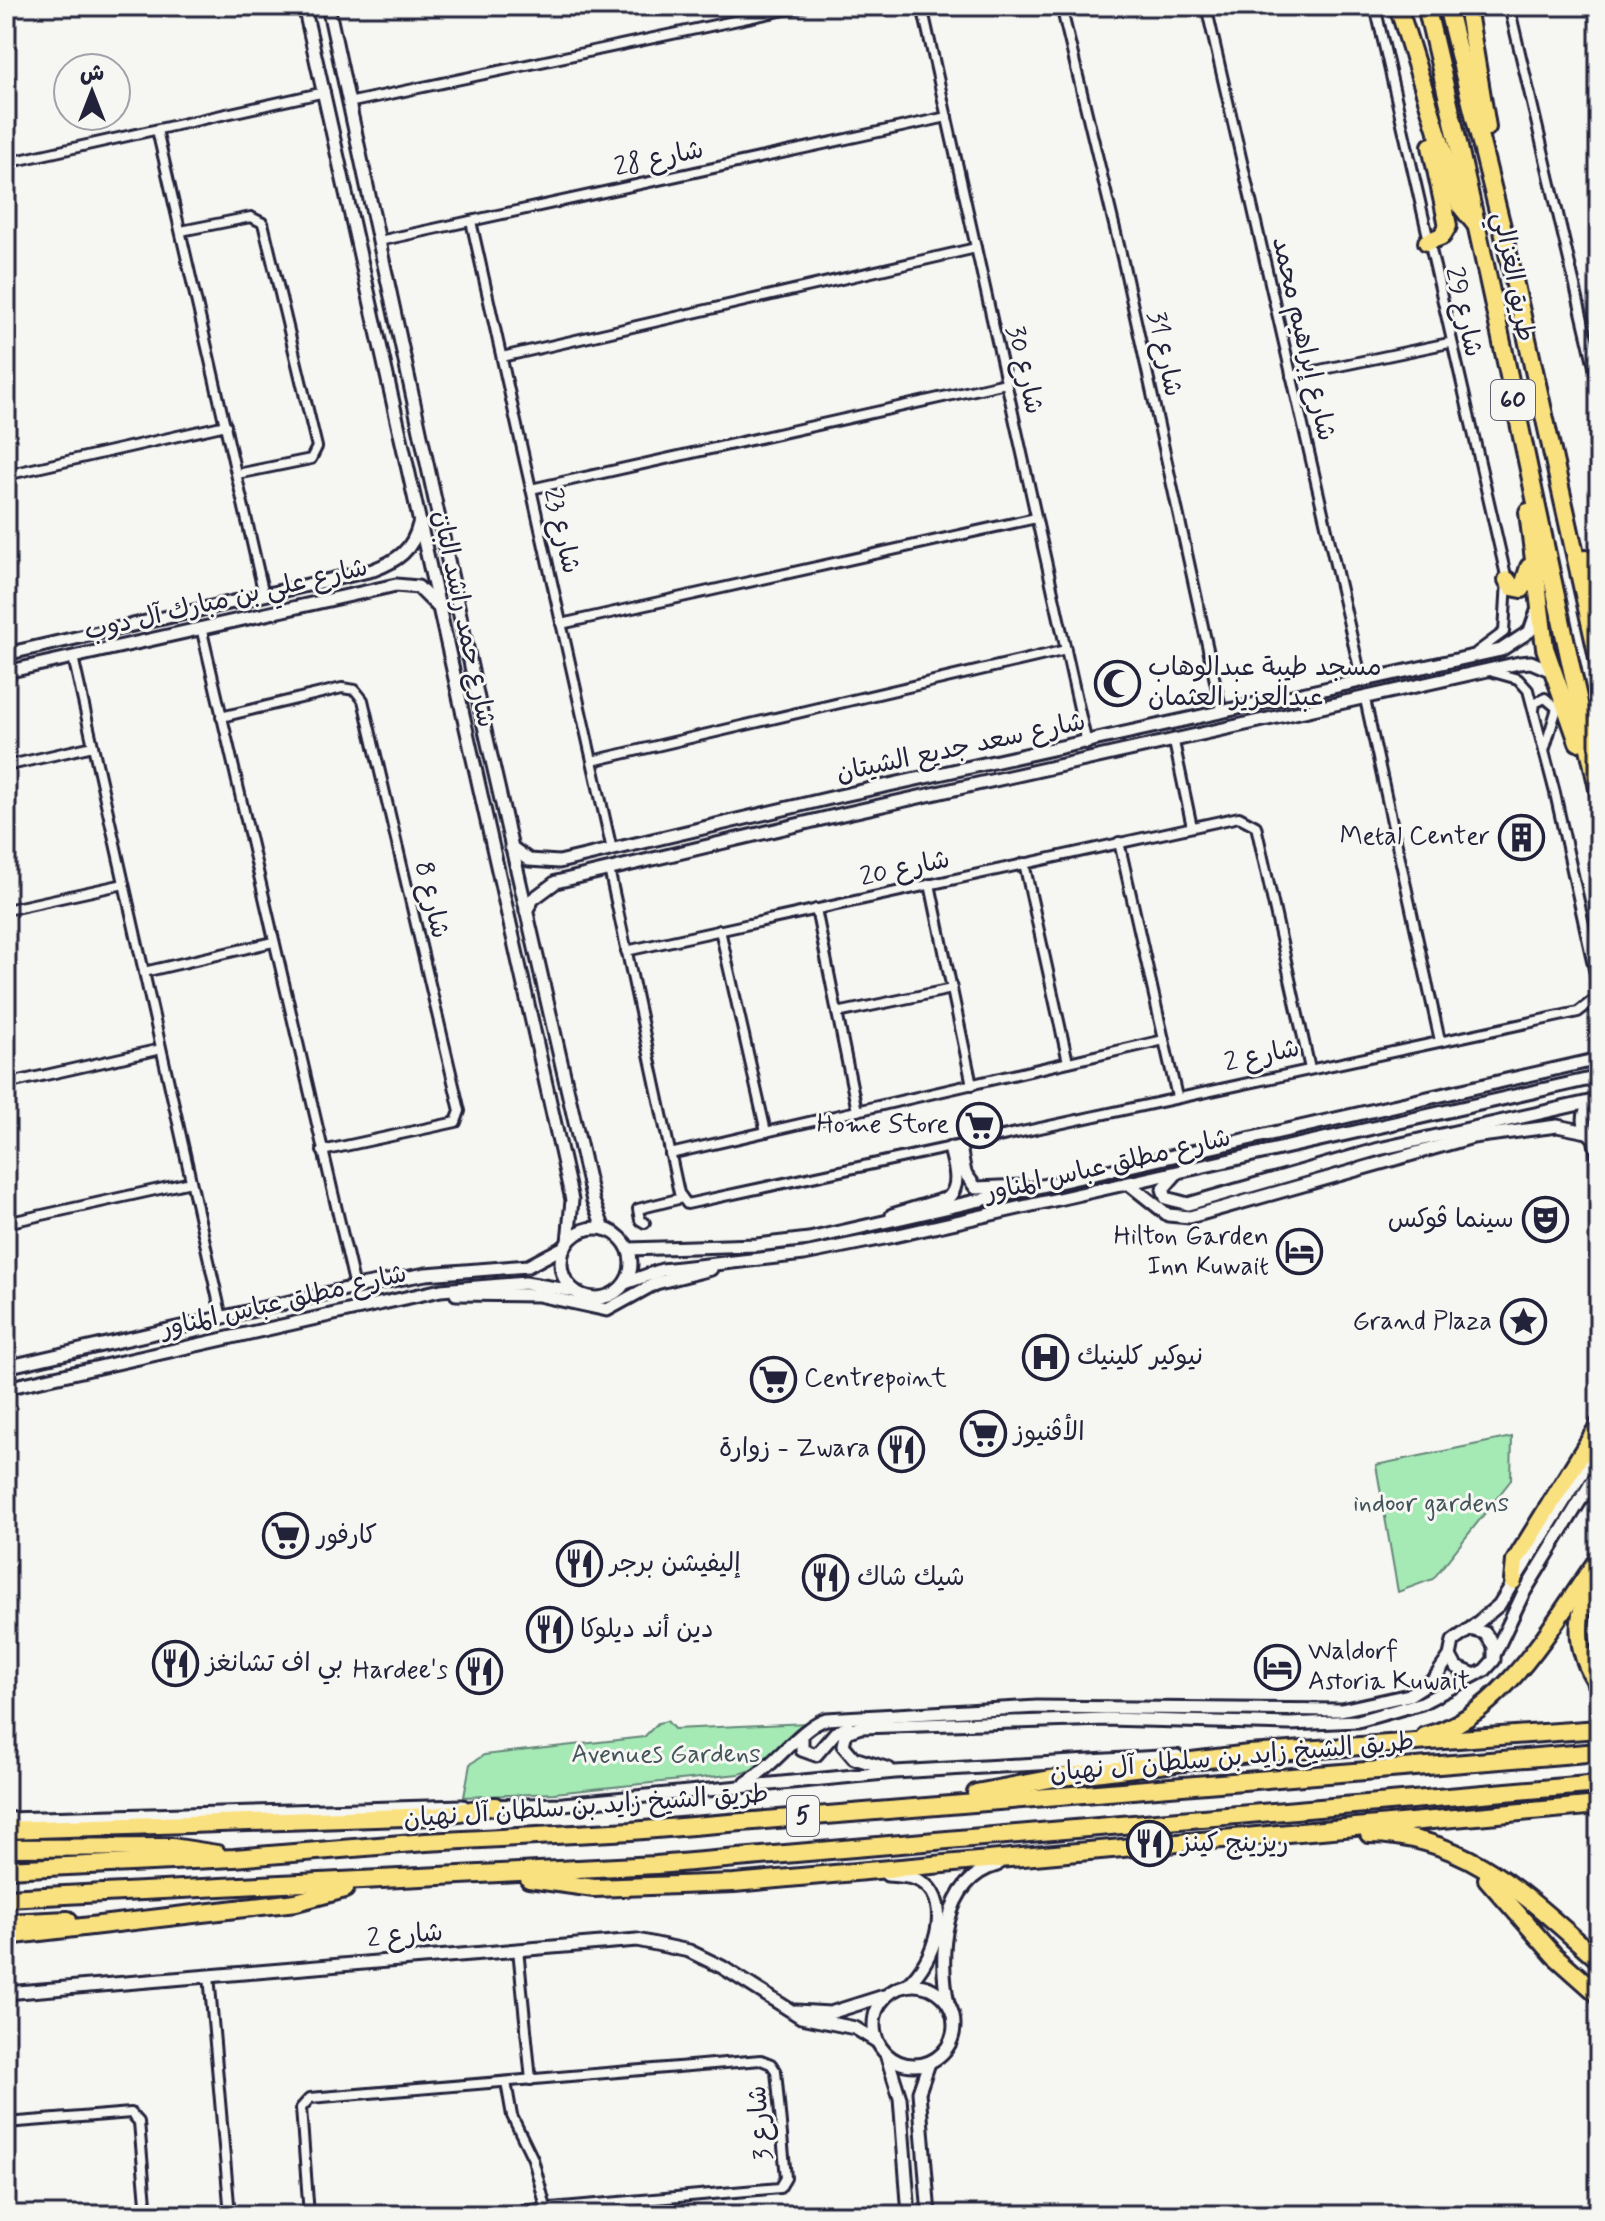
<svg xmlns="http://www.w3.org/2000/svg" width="1605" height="2221" viewBox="0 0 1605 2221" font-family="Mynerve,'Playpen Sans Arabic',sans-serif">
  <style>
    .green { fill: #a5e9b5; stroke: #648678; stroke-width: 2 }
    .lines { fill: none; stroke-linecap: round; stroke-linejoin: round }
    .minor-casing { stroke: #22223b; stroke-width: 14 }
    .tertiary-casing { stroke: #22223b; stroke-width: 17 }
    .motorway-casing { stroke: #22223b; stroke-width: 22 }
    .minor { stroke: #f6f6f2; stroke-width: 8 }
    .tertiary { stroke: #f6f6f2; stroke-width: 11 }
    .motorway { stroke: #fae180; stroke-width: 16 }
    .labels { text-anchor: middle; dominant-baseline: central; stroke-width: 6; stroke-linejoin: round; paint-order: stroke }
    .shield { fill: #f6f6f2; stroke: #626272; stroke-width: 2 }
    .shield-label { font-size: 24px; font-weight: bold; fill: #22223b }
    .street-label { font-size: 26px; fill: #22223b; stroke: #f6f6f2 }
    .poi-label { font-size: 26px; fill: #22223b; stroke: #f6f6f2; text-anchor: start }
    .park-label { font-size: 26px; fill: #43545a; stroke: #f6f6f2 }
  </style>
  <rect width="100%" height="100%" fill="#f6f6f2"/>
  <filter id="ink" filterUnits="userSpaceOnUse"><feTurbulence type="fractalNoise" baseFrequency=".0125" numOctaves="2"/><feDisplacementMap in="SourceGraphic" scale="16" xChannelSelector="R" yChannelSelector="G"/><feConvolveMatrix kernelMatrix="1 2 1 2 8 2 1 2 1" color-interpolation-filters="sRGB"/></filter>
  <g filter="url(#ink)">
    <g class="green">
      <polygon points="1512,1437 1511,1480 1433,1579 1398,1592 1376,1465"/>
      <polygon points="667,1721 674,1729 806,1723 759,1768 739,1774 554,1793 464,1797 470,1764 484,1755 644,1737 658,1723"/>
    </g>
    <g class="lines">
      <defs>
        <g id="minor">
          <polyline points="922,6 1087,744"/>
          <polyline points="1061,6 1124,266 1222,713"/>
          <polyline points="1206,6 1362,681"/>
          <polyline points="1375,6 1507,580 1504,632 1477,652"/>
          <polyline points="1509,6 1599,388"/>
          <polyline points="348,103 804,6"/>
          <polyline points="157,130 264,595"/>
          <polyline points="6,163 325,92"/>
          <polyline points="471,221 612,850"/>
          <polyline points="181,231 251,217 263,223 317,447 311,459 237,474"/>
          <polyline points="379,241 947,117"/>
          <polyline points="502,357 976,248"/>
          <polyline points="1291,376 1449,343"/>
          <polyline points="6,475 226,425"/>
          <polyline points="531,489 1006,383"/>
          <polyline points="561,624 1036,518"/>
          <polyline points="201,627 355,1287"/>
          <polyline points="73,657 222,1318"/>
          <polyline points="1365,699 1440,1041"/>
          <polyline points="1534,710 1535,703 1545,698 1557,708 1544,751"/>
          <polyline points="221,717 342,688 355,690 363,700 460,1111 456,1122 322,1151"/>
          <polyline points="1174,742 1192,827"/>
          <polyline points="592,761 1066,650"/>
          <polyline points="6,766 93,746"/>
          <polyline points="1119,842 1177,1097"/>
          <polyline points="1024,863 1068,1062"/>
          <polyline points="609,869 679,1193 687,1204 1578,1012 1596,998 1597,983 1555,793 1528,690 1518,679 1493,672"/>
          <polyline points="930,884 972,1085"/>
          <polyline points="816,909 857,1111"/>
          <polyline points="6,910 124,884"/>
          <polyline points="720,930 766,1132"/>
          <polyline points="626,951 1239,817 1256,826 1310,1069"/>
          <polyline points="144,972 273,942"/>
          <polyline points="837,1013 952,989"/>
          <polyline points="6,1084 161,1049"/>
          <polyline points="670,1154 1164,1040"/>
          <polyline points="6,1223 191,1182"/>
          <polyline points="645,1223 640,1220 638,1209 682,1198"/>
          <polyline points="518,1949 531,2080"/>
          <polyline points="209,1975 230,2215"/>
          <polyline points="506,2082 512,2116 533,2159 548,2215"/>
          <polyline points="6,2123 131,2113 139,2122 147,2215"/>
          <polyline points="309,2215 301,2108 310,2098 761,2060 771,2064 776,2071 786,2178 780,2188 472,2215"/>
        </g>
        <g id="tertiary">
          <polyline points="304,6 572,1200 568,1242"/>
          <polyline points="328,6 482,717 593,1201 604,1229"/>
          <path d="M6 654 373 570C397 561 413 550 419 524"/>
          <polyline points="6,672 396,585 418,587 436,605"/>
          <polyline points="511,847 529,860 559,862 839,796 1501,650 1530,631 1538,608"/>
          <polyline points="526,911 533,899 556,882 843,814 1519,663 1531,662 1554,672"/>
          <path d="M1595 1100C1579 1113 1581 1131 1599 1141"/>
          <polyline points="1594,1138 1599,1161"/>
          <polyline points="960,1147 965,1173 976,1188 1023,1186"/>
          <polyline points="1176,1174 1163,1189 1166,1198 1188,1204 1379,1149 1593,1101"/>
          <polyline points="1129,1184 1168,1215 1190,1217 1473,1137 1557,1126 1587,1132"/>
          <path d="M892 1215 948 1198C962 1185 954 1165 950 1148"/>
          <circle cx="596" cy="1263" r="35"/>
          <polyline points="629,1249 757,1245 809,1239 1599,1059"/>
          <polyline points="625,1283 662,1270 804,1254 894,1236 1599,1077"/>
          <polyline points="456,1294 538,1295 607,1310 656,1283 711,1269"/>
          <polyline points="6,1367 355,1287 426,1274 528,1266 564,1247"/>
          <polyline points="6,1388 441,1290 525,1283 574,1291"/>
          <polyline points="1470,1629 1499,1605 1599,1446"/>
          <polyline points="1495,1653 1523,1594 1599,1470"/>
          <polyline points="802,1736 802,1750 816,1755 835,1733 848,1727"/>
          <polyline points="889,1769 854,1758 843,1745 846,1732 861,1727 1106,1719 1290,1724 1358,1721 1422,1703 1485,1670 1494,1660 1494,1646 1485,1633 1470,1629 1453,1641 1450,1656 1456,1667 1473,1674"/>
          <path d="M746 1783C773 1767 801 1727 826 1719L1037 1707 1341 1710 1409 1695 1434 1679 1450 1656"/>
          <polyline points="488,1806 563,1804 895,1772 1177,1756"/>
          <polyline points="6,1819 463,1806"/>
          <path d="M887 1875C902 1876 918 1876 929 1888 952 1914 929 1969 905 1986"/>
          <circle cx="914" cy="2025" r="40"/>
          <polyline points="6,1993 637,1940 689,1951 722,1967 801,2017 855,2028 876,2041"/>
          <path d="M948 2003C938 1956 942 1880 997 1865"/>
          <polyline points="796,2011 830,2013 884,1996"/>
          <polyline points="887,2057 900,2098 909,2215"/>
          <polyline points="929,2063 919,2092 929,2215"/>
        </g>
        <g id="motorway">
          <polyline points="1398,6 1460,205 1476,225"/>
          <path d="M1426 6C1489 267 1540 531 1599 793"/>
          <polyline points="1447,6 1503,231 1599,662"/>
          <polyline points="1467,6 1487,127"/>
          <polyline points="1427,242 1442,236 1448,226 1431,146"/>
          <polyline points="1528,512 1545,648 1578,742"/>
          <polyline points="1585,559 1599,603"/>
          <polyline points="1507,580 1512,587 1522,589 1529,567"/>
          <path d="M1599 1576C1572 1612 1574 1650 1599 1686"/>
          <polyline points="1513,1581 1515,1561 1599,1425"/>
          <path d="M1425 1736C1503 1718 1555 1619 1599 1558"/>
          <polyline points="976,1793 1061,1777 1249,1754 1599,1729"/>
          <polyline points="6,1830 436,1816 495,1806"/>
          <path d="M1369 1834C1469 1835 1528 1899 1599 1960"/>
          <polyline points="6,1848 172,1847 217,1854"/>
          <polyline points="6,1869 234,1858 426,1842 631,1831 1599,1752"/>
          <polyline points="529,1879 594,1888 734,1883 1599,1805"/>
          <polyline points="1487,1879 1554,1955 1599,1995"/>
          <polyline points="6,1898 656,1865 1599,1784"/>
          <polyline points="6,1923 68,1920"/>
          <polyline points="6,1936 296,1902 345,1889"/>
        </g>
      </defs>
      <use href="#minor" class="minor-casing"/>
      <use href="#tertiary" class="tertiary-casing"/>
      <use href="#motorway" class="motorway-casing"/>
      <use href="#minor" class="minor"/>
      <use href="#tertiary" class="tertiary"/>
      <use href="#motorway" class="motorway"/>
    </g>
  </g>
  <defs>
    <symbol id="mosque-ring" viewBox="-11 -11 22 22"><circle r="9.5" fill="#f6f6f2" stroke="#22223b" stroke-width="1.5"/><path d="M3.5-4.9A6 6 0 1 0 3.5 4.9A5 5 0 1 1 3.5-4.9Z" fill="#22223b"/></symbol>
    <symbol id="building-ring" viewBox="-11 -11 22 22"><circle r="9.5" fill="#f6f6f2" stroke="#22223b" stroke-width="1.5"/><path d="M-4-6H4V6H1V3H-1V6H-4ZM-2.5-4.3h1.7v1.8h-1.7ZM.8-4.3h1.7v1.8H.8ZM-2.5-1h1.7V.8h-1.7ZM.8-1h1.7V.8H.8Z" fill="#22223b"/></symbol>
    <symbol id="supermarket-ring" viewBox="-11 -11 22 22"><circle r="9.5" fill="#f6f6f2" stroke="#22223b" stroke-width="1.5"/><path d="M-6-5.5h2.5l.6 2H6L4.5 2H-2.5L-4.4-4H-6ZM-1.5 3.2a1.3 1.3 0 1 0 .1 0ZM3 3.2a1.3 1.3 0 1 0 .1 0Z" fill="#22223b"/></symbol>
    <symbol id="theatre-ring" viewBox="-11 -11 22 22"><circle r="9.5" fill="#f6f6f2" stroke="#22223b" stroke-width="1.5"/><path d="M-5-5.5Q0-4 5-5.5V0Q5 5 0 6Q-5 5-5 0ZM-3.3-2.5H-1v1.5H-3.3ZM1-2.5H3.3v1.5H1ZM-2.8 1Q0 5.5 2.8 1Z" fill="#22223b"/></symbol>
    <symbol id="hotel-ring" viewBox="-11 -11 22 22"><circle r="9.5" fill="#f6f6f2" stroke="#22223b" stroke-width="1.5"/><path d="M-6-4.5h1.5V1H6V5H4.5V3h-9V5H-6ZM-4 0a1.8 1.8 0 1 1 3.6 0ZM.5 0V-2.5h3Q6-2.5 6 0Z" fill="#22223b"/></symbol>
    <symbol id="sight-ring" viewBox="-11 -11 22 22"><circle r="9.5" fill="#f6f6f2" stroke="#22223b" stroke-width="1.5"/><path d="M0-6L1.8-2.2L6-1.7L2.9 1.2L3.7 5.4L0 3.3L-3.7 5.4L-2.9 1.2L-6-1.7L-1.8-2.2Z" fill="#22223b"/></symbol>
    <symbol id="hospital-ring" viewBox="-11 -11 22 22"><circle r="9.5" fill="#f6f6f2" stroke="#22223b" stroke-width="1.5"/><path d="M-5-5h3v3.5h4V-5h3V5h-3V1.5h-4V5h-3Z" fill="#22223b"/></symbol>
    <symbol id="restaurant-ring" viewBox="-11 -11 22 22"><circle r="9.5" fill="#f6f6f2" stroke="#22223b" stroke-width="1.5"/><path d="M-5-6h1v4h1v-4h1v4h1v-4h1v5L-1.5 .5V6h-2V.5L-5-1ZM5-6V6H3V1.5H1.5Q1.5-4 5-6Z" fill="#22223b"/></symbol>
  </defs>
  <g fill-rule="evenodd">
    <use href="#mosque-ring" x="1092" y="658" width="51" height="51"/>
    <use href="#building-ring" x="1496" y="812" width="51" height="51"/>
    <use href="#supermarket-ring" x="954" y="1100" width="51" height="51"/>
    <use href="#theatre-ring" x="1520" y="1194" width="51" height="51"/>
    <use href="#hotel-ring" x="1274" y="1226" width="51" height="51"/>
    <use href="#sight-ring" x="1498" y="1296" width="51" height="51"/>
    <use href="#hospital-ring" x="1020" y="1332" width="51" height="51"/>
    <use href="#supermarket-ring" x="748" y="1354" width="51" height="51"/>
    <use href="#supermarket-ring" x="958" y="1408" width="51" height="51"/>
    <use href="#restaurant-ring" x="876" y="1424" width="51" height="51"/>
    <use href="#supermarket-ring" x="260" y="1510" width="51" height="51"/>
    <use href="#restaurant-ring" x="554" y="1538" width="51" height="51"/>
    <use href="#restaurant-ring" x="800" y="1552" width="51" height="51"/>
    <use href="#restaurant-ring" x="524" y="1604" width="51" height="51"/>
    <use href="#restaurant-ring" x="150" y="1638" width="51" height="51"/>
    <use href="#hotel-ring" x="1252" y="1642" width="51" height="51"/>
    <use href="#restaurant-ring" x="454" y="1646" width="51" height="51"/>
    <use href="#restaurant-ring" x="1124" y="1818" width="51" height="51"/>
  </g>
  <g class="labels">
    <g class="shield">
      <rect x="1491" y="380" width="44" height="40" rx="6"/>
      <rect x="787" y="1796" width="32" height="40" rx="6"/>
    </g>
    <g class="shield-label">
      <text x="1513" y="400">60</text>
      <text x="803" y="1816">5</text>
    </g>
    <g class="street-label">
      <text transform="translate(659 159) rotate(-12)">شارع 28</text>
      <text transform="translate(1513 277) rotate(79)">طريق الغزالي</text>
      <text transform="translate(1463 312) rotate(77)">شارع 29</text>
      <text transform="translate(1303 339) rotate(77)">شارع إبراهيم محمد</text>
      <text transform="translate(1164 354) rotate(78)">شارع 31</text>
      <text transform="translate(1024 370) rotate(77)">شارع 30</text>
      <text transform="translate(561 531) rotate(77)">شارع 23</text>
      <text transform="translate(226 600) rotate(-13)">شارع علي بن مبارك آل دوب</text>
      <text transform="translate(463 619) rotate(78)">شارع حمد راشد البان</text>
      <text transform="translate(961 748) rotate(-12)">شارع سعد جديع الشيتان</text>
      <text transform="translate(905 869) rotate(-12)">شارع 20</text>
      <text transform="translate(431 900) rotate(77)">شارع 8</text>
      <text transform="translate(1262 1056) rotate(-12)">شارع 2</text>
      <text transform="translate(1108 1166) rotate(-13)">شارع مطلق عباس المناور</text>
      <text transform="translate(284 1302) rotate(-13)">شارع مطلق عباس المناور</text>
      <text transform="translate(1232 1758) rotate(-5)">طريق الشيخ زايد بن سلطان آل نهيان</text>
      <text transform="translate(586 1807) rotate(-4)">طريق الشيخ زايد بن سلطان آل نهيان</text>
      <text transform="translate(405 1936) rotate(-5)">شارع 2</text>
      <text transform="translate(761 2123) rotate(-95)">شارع 3</text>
    </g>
    <g class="poi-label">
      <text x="1148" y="668">مسجد طيبة عبدالوهاب<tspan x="1148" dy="30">عبدالعزيز العثمان</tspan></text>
      <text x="1490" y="837" text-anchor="end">Metal Center</text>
      <text x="949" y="1125" text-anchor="end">Home Store</text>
      <text x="1514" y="1220" text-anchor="end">سينما ڤوكس</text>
      <text x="1269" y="1237" text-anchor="end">Hilton Garden<tspan x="1269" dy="30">Inn Kuwait</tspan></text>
      <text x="1492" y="1322" text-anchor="end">Grand Plaza</text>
      <text x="1077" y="1357">نيوكير كلينيك</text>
      <text x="804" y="1379">Centrepoint</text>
      <text x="1014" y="1433">الأڤنيوز</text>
      <text x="870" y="1449" text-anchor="end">زوارة - Zwara</text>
      <text x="317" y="1536">كارفور</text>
      <text x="610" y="1564">إليفيشن برجر</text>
      <text x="857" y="1578">شيك شاك</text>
      <text x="580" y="1630">دين أند ديلوكا</text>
      <text x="1308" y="1652">Waldorf<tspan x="1308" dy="30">Astoria Kuwait</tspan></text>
      <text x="206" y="1664">بي اف تشانغز</text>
      <text x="448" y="1671" text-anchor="end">Hardee's</text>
      <text x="1181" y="1844">ريزينج كينز</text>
    </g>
    <g class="park-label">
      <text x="1431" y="1504">indoor gardens</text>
      <text x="666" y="1755">Avenues Gardens</text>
    </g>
  </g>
  <rect width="1605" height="2221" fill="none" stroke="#f6f6f2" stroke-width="32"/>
  <rect x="16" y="16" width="1573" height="2189" fill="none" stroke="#22223b" stroke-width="3" filter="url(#ink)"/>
  <g transform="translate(92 92)"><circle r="38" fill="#f6f6f2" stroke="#a1a1a9" stroke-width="2"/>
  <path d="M0-6L14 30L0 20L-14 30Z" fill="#22223b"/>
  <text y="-12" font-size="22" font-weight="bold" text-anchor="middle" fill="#22223b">ش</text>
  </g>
</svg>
